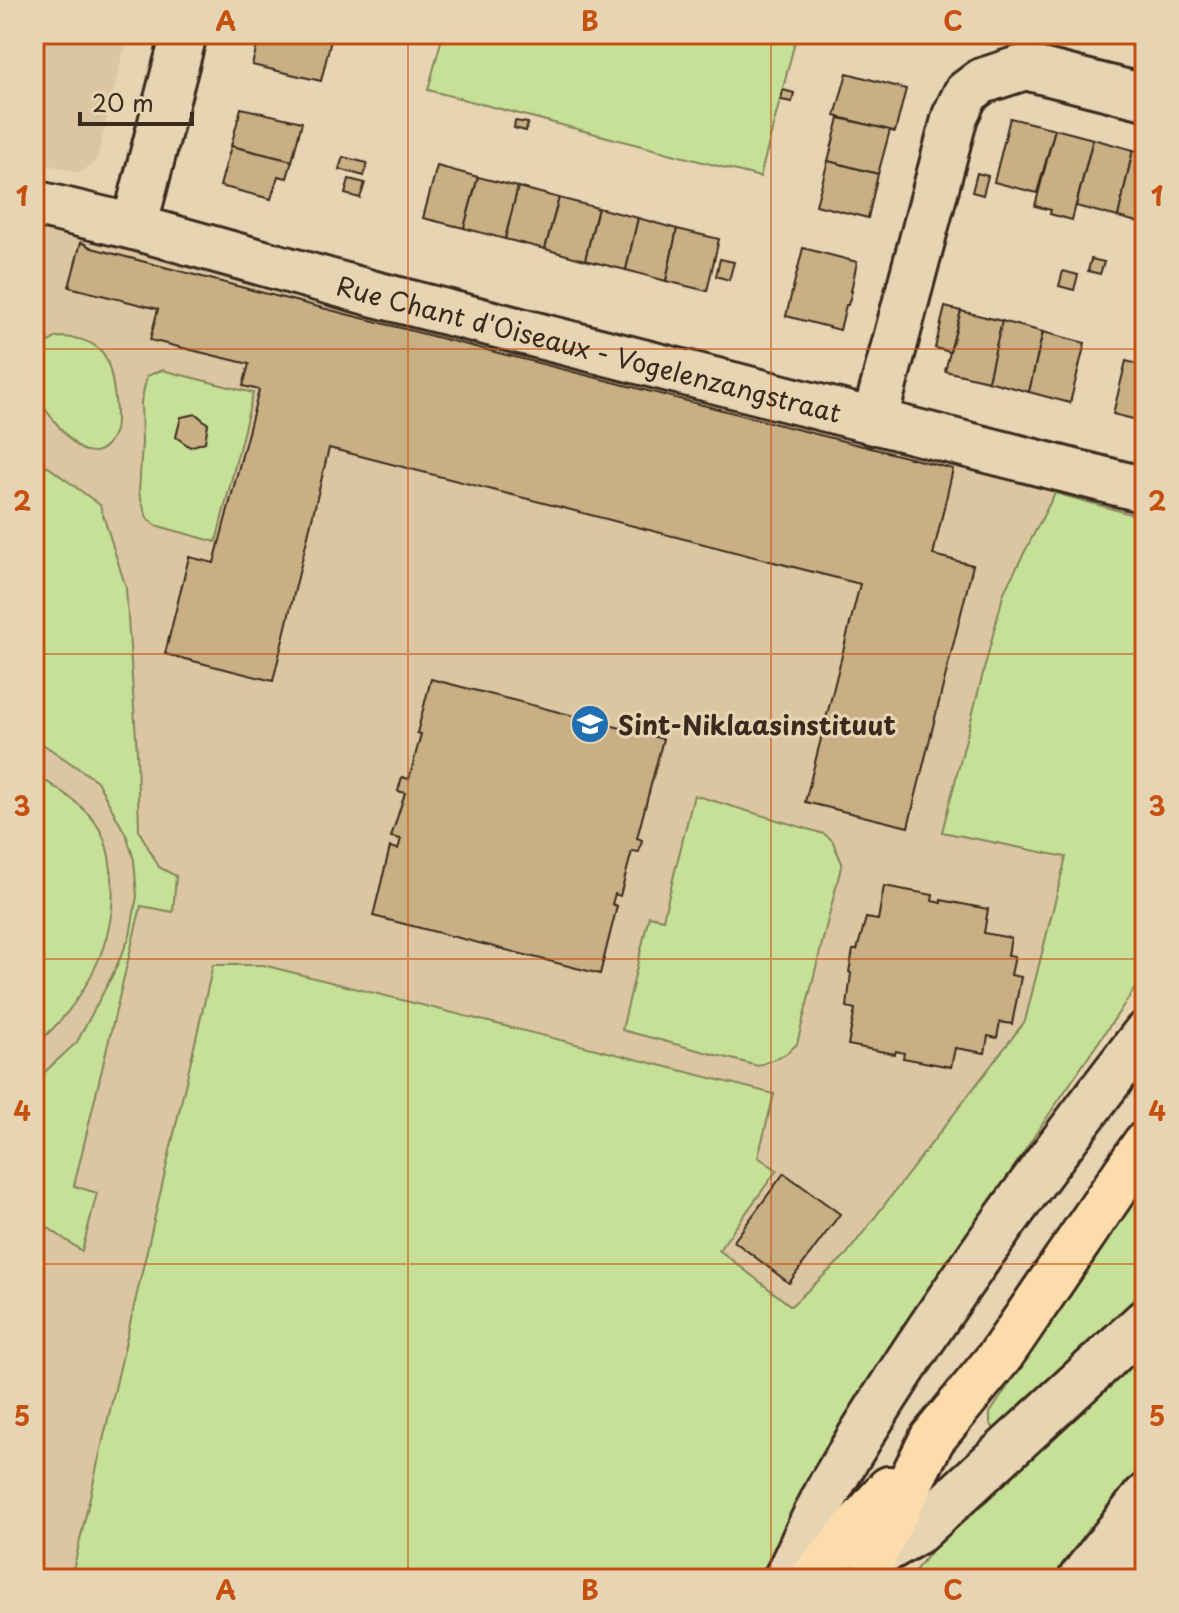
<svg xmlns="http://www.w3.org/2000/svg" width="1179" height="1613" viewBox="0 0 1179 1613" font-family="'Playpen Sans',sans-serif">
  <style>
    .built { fill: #dbc6a1 }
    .green { fill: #c7e097; stroke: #81855a; stroke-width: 2 }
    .building { fill: #c8b084; stroke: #3b2a1e; stroke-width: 2 }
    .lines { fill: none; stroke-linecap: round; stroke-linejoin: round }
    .minor-casing { stroke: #3b2a1e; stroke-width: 50 }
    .highway-casing { stroke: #3b2a1e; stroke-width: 50 }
    .minor { stroke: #e7d4b2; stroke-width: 44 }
    .highway { stroke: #fcdcac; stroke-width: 44 }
    .grid { fill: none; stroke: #c55010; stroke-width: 2; stroke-opacity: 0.55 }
    .labels { text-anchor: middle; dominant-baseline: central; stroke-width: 6; stroke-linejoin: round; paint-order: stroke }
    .street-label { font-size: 26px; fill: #3b2a1e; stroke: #e7d4b2 }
    .poi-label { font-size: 26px; font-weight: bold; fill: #3b2a1e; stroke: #e7d4b2; text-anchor: start }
    .neatline { fill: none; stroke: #c55010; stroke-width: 3 }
    .grid-label { font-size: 26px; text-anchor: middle; font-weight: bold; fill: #c55010 }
  </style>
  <rect width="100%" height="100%" fill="#e7d4b2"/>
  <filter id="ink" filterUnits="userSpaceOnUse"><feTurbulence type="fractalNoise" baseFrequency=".0125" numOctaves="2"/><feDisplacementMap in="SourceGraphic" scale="16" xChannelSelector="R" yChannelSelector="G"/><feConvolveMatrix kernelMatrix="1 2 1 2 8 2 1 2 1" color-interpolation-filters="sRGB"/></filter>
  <g filter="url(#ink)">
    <g class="built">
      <polygon points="34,34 128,34 96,161 80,173 34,161"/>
      <polygon points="34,224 188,267 680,392 1145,518 1016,1097 760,1335 676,1579 34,1579"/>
    </g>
    <g class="green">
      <polygon points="443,34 797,34 760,177 428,90"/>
      <path d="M57 337C73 337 90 339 102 352 113 365 118 414 115 430 112 440 105 450 95 452 94 452 83 451 83 450 73 446 40 404 35 394 33 388 33 363 34 357 37 347 49 342 57 337Z"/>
      <polygon points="162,370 253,393 216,542 155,525 147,518 139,493 142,442 141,402 147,376"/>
      <polygon points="34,449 39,460 100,505 126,588 137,753 139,831 159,867 176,876 173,912 141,906 74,1186 97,1193 82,1251 34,1218 34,1082 77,1042 113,974 130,936 137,896 134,860 127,837 97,781 34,738"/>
      <polygon points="1055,493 1145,518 1145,974 1033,1138 899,1345 776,1552 755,1579 71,1579 213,965 263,965 774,1094 758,1157 777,1170 719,1250 791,1306 846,1255 1025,1021 1066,857 942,832 1004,592"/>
      <path d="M34 773C54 787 76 799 92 818 102 830 108 848 110 863 123 932 87 1002 34 1046Z"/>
      <polygon points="694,795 824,834 832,840 842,863 797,1044 786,1054 758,1066 622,1030 649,916 663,919"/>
      <polygon points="1145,1182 1145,1284 1097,1347 1000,1434 990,1424 990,1413 1122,1213"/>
      <polygon points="1145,1339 1145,1460 1052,1579 908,1579 944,1536"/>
    </g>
    <g class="building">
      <polygon points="260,34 309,34 331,40 321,81 252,65"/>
      <polygon points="847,73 906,89 895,132 835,116"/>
      <polygon points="783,90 794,93 792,102 781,100"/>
      <polygon points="241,108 302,122 292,161 231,146"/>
      <polygon points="839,118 890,130 878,174 828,161"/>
      <polygon points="1010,118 1055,129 1037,193 994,182"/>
      <polygon points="515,121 528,123 526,131 514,128"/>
      <polygon points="1055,129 1093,139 1072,220 1050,214 1051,210 1035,206"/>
      <polygon points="1093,139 1133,150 1118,217 1076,206"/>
      <polygon points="231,146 292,161 287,178 278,176 271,199 220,186"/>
      <polygon points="1133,150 1145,153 1145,224 1118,217"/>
      <polygon points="343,157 367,163 364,176 339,169"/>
      <polygon points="828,161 878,174 868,218 816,205"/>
      <polygon points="437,166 478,177 464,228 423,218"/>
      <polygon points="977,173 988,176 983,195 972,192"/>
      <polygon points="478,177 518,187 505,239 464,228"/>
      <polygon points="349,179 365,183 360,198 345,194"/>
      <polygon points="518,187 559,198 545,249 505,239"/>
      <polygon points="559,198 598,208 585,260 545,249"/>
      <polygon points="598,208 638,218 626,270 585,260"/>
      <polygon points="638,218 677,229 666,281 626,270"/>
      <polygon points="677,229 719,239 707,291 666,281"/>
      <polygon points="81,242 92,248 252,290 953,469 933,555 973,565 908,827 805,802 860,584 329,448 273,681 165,654 189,557 214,563 259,390 243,386 249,364 150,340 158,309 69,287"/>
      <polygon points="803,248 857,262 851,291 852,291 848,305 846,305 840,330 786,316"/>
      <polygon points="720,259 734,262 729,280 716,276"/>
      <polygon points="1091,259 1104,262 1100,274 1088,271"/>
      <polygon points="1063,271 1078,275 1074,290 1059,286"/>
      <polygon points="945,307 961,311 950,352 935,348"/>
      <polygon points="961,311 1002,321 988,381 945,371"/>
      <polygon points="1002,321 1043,332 1029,392 988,381"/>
      <polygon points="1043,332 1085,343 1070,403 1029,392"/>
      <polygon points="1126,361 1145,366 1145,422 1113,414"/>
      <polygon points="196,414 208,424 205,442 190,447 176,437 181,417"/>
      <polygon points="431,679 663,739 637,838 642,840 639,852 632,851 620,896 615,894 612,904 617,906 600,974 373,916 390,847 398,849 401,839 391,837 405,793 398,791 402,777 409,779 421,734 417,733"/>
      <polygon points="884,886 933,895 932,901 941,903 941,900 988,909 984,933 1011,938 1008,955 1015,956 1011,975 1021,977 1012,1024 1000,1022 997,1038 988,1036 985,1053 955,1048 951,1067 903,1058 904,1053 896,1051 895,1054 848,1045 855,1009 847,1007 851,973 849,972 853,950 857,950 866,918 878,920"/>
      <polygon points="784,1173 840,1214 789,1283 734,1241"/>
    </g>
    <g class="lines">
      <defs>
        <g id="minor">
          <path id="s1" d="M34 203 134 227 371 293 1145 490"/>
          <polyline points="134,227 184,34"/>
          <polyline points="874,422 955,116 966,93 982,81 1025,67 1145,97"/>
          <polyline points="1131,1516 1132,1546 1136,1579"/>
          <polyline points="873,1557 918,1531 1145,1322"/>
          <path d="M786 1579C802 1546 816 1511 834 1480 926 1324 1034 1177 1145 1034"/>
          <polyline points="1081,1579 1145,1497"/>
        </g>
        <g id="highway">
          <polyline points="873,1557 932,1439 1001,1355 1145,1144"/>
          <polyline points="812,1579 889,1489"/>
        </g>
      </defs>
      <use href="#minor" class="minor-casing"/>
      <use href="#highway" class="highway-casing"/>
      <use href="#minor" class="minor"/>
      <use href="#highway" class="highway"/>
    </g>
  </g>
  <path class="grid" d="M408 34V1579M771 34V1579M34 349H1145M34 654H1145M34 959H1145M34 1264H1145"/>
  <defs>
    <symbol id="school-disc" viewBox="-11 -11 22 22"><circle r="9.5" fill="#1f6fb2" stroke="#e7d4b2"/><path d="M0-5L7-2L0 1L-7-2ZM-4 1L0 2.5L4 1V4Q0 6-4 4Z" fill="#fff"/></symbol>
  </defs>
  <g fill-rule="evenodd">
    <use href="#school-disc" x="568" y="702" width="44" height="44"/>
  </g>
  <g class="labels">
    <g class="street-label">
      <text stroke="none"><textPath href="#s1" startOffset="574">Rue Chant d'Oiseaux - Vogelenzangstraat</textPath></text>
    </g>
    <g class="poi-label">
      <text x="618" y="724">Sint-Niklaasinstituut</text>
    </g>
  </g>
  <rect width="1179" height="1613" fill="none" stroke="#e7d4b2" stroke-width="88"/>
  <path d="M80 112v12h112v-12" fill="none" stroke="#3b2a1e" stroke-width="4"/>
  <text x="92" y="112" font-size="24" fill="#3b2a1e" stroke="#e7d4b2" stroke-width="6" paint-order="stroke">20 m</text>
  <rect x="44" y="44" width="1091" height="1525" class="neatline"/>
  <g class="grid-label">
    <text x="226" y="31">A</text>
    <text x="590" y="31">B</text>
    <text x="953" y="31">C</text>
    <text x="22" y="206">1</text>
    <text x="1157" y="206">1</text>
    <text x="22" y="511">2</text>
    <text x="1157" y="511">2</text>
    <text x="22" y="816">3</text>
    <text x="1157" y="816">3</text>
    <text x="22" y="1121">4</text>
    <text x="1157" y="1121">4</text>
    <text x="22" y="1426">5</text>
    <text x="1157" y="1426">5</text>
    <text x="226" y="1600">A</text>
    <text x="590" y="1600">B</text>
    <text x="953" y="1600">C</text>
  </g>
</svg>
